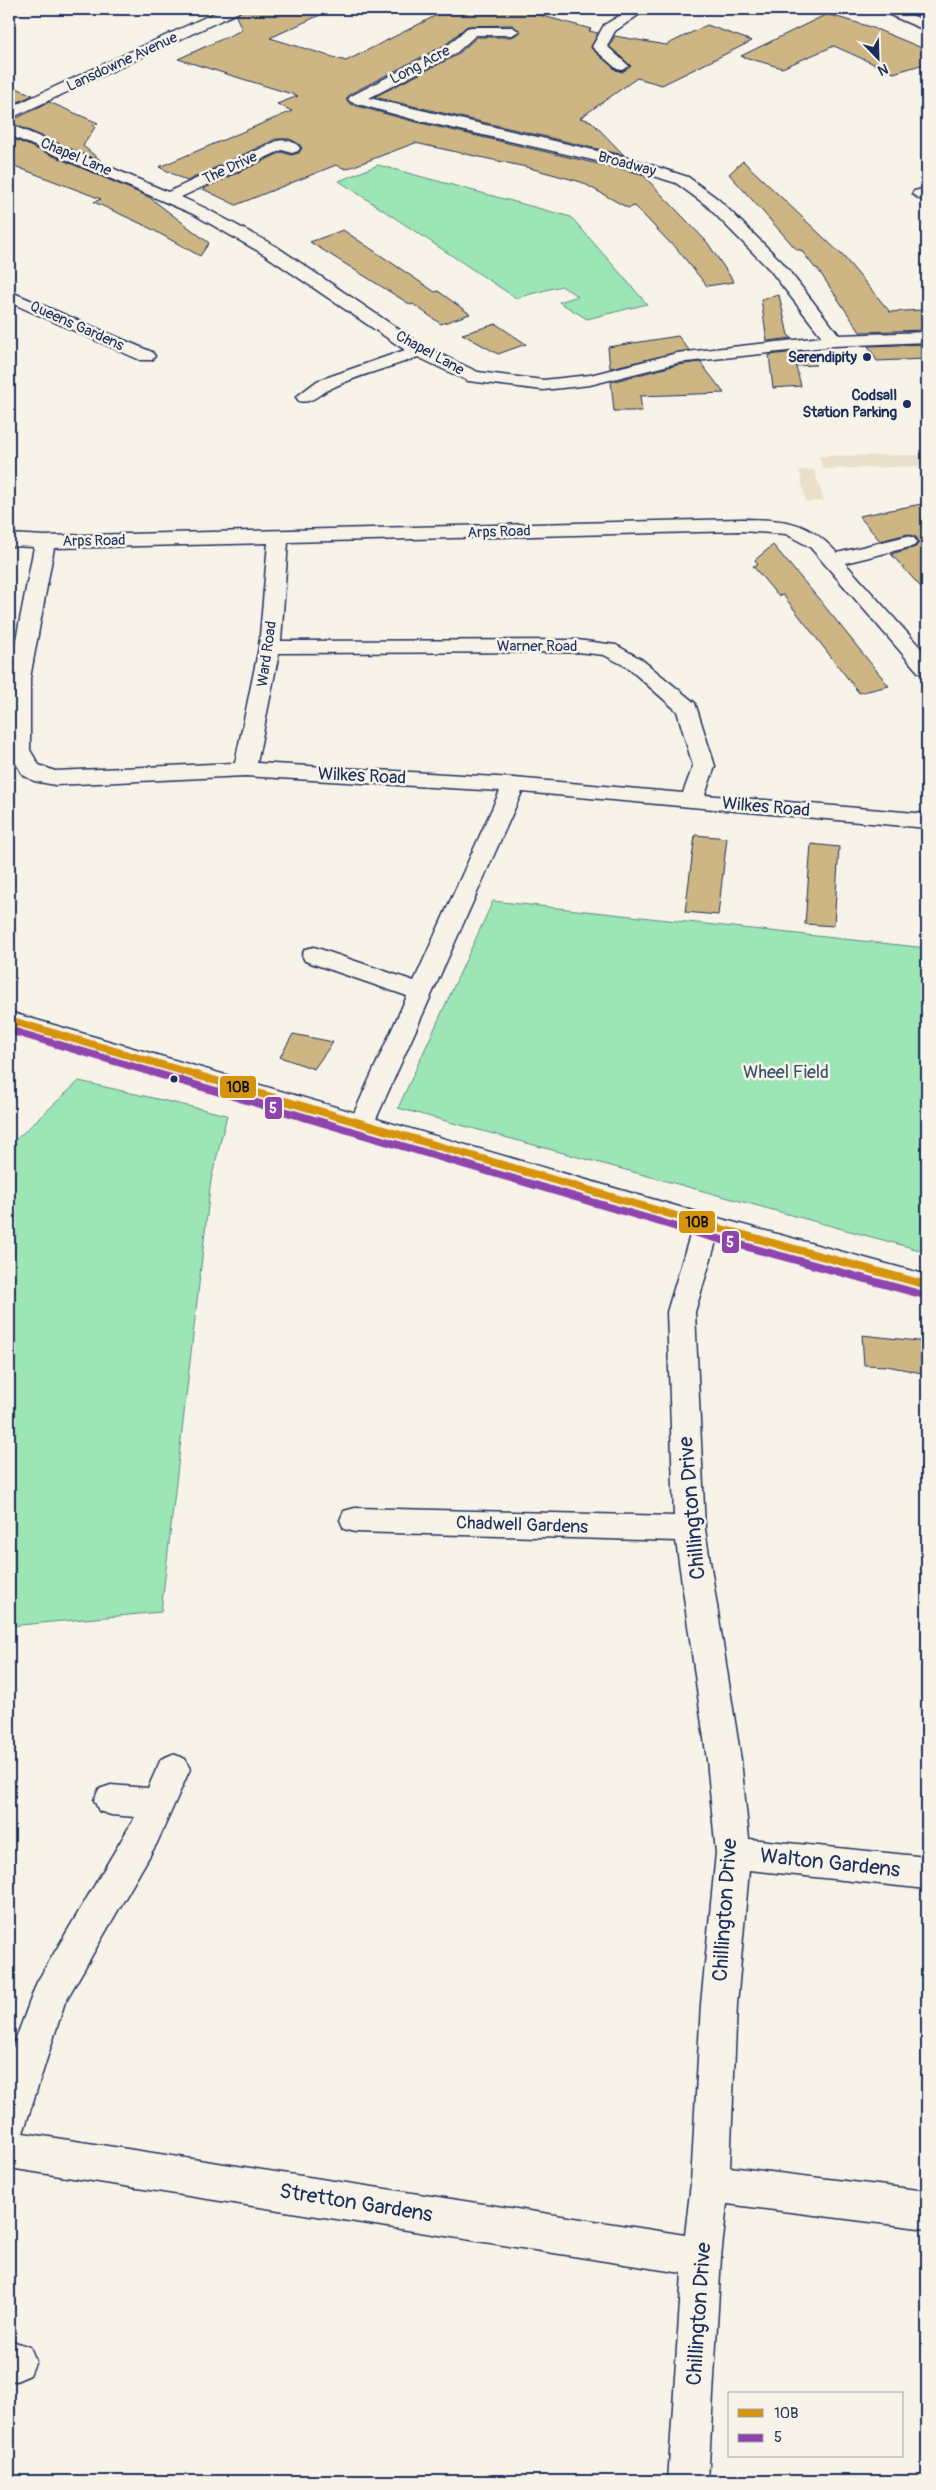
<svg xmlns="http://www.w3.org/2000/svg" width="936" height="2490" viewBox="0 0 936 2490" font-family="Pangolin,sans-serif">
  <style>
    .built { fill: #eae0ca }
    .green { fill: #9ce5b5; stroke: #5c8a8a }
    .building { fill: #cdb584; stroke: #1b2f5e }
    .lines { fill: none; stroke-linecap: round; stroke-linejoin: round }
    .minor-casing { stroke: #1b2f5e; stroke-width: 3 }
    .tertiary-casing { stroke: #1b2f5e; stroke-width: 3 }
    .minor { fill: #f7f3e8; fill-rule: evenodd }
    .tertiary { fill: #f7f3e8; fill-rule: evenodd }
    .bus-1-casing { stroke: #f7f3e8; stroke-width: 11 }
    .bus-2-casing { stroke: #f7f3e8; stroke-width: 11 }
    .bus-1 { stroke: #d6940e; stroke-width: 8 }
    .bus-2 { stroke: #8e44ad; stroke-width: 8 }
    .poi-dot { fill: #1b2f5e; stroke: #f7f3e8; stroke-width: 2 }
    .labels { text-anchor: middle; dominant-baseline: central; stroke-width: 5; stroke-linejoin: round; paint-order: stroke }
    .far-street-label { font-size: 15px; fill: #1b2f5e; stroke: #f7f3e8 }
    .far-poi-label { font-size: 15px; font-weight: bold; fill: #1b2f5e; stroke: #f7f3e8; text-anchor: end }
    .street-label { font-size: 18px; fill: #1b2f5e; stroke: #f7f3e8 }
    .park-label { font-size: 18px; fill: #35536f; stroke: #f7f3e8 }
    .near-street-label { font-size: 21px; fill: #1b2f5e; stroke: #f7f3e8 }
    .line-badge { stroke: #f7f3e8; stroke-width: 2 }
    .badge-label { font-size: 14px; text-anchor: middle; font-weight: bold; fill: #fff }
    .pale-badge-label { font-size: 14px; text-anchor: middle; font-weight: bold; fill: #111 }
  </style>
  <rect width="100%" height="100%" fill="#f7f3e8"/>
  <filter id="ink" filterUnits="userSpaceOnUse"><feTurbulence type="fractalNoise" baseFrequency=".02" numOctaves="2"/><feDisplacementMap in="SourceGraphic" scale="10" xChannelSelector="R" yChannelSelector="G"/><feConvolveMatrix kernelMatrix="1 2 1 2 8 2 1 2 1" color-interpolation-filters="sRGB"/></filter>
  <g filter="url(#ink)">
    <g class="built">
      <polygon points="927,455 927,466 823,469 819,456"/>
      <polygon points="799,470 814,470 824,501 806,502"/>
    </g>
    <g class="green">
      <polygon points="378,165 571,217 647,304 587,319 559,302 578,296 561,286 516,298 339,181"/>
      <polygon points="493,901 927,948 927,1252 398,1108"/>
      <polygon points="79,1081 227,1115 211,1180 161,1612 9,1626 9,1146"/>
    </g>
    <g class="building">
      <polygon points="243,9 333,9 270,38 346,61 449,9 517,9 591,29 589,31 598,33 591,48 616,70 622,72 631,66 609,46 615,36 666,45 707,25 752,41 662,85 637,78 580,118 591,121 624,155 374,97 457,55 477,37 512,37 521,32 512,25 467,26 445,45 350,94 346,99 350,104 412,121 642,174 707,242 734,282 707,286 673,244 671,244 635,206 628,208 581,182 526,167 415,143 346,169 336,165 236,205 203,189 282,152 291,155 299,153 302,148 299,144 290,139 276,139 187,181 159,167 292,111 277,104 298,96 178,59 242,30 236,16"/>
      <polygon points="827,14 871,27 927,50 927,63 894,73 834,46 782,68 741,56"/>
      <polygon points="9,85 33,95 9,106"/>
      <polygon points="49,102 98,123 93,126 95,127 83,146 104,163 9,122"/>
      <polygon points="9,137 149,197 209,243 200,256 144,225 94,202 101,199 9,164"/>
      <polygon points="743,161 843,256 890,312 921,310 927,322 927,330 860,332 817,268 815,268 801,250 797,250 729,174"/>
      <polygon points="343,230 435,292 438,291 470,314 441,324 413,304 411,305 310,242"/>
      <polygon points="779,295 788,335 792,338 767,341 761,299"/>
      <polygon points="496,324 526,344 498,354 462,334"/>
      <polygon points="678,336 689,350 610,368 608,347"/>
      <polygon points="927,344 927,359 877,361 868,346"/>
      <polygon points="804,351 816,365 796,366 801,386 773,388 769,355"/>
      <polygon points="700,362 724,393 640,396 642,411 614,411 611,382 677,365"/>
      <polygon points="927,503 927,594 891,554 916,547 919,542 916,537 907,534 880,541 859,516"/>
      <polygon points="773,545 818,598 889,686 859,693 783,595 778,596 753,566 758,565 755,560"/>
      <polygon points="695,835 727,838 718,915 685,912"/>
      <polygon points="811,844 839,847 834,926 805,924"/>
      <polygon points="293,1034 333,1042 314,1069 280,1057"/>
      <polygon points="862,1335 927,1342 927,1374 887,1366 864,1365"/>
    </g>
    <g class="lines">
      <defs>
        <g id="minor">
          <polygon points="223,9 241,9 239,12 9,119 9,108"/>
          <polygon points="631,9 647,9 615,31 607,46 629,66 622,70 617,69 592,47 604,25"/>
          <polygon points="881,9 899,9 927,22 927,31 883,12"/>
          <path d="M472 27H512L519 31 512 35H476L456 53 369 98 632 159 688 177 718 199 782 262 839 335 927 332V342L834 346 677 363 590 385 543 390 468 381 418 357C389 368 357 375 330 389 318 394 312 404 299 401L296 397 317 381 405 350 265 255 193 214 9 135V124L14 126 168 192 277 141C284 139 295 141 300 148L298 151 292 153 282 150 181 197 205 208 277 247 425 347 478 372 543 380 590 375 677 353 822 337 770 270 706 205 676 183 628 168 412 119 351 102 348 99 351 96 446 47 467 28Z"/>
          <polygon points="927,188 927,198 920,199 912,194 914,191"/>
          <polygon points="9,291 152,352 155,356 152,360 140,360 9,302"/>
          <path d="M741 519C784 520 806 519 837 553L907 536 914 538 917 542 914 546 845 563 927 655V674L919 673 810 547 786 534 741 531 288 542 281 641 577 640 616 645 641 659 695 703 715 766 705 795 927 814V828L522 792 372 1128 363 1131 354 1128 350 1122 407 996 305 961 302 955 305 949 314 947 414 981 500 791 245 776 55 785 34 781 23 775 9 752V676L34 547 9 546V534L45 536ZM268 543 259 647 235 763 55 771 39 765 30 750V678L54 548ZM577 652 604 655 627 667 677 711 693 766 683 793 514 778 257 763 279 653Z"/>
          <polygon points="707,1215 717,1218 721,1225 695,1312 705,1529 741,1760 749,1839 927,1857 927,1889 749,1870 737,2004 730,2167 927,2191 927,2229 727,2204 721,2257 708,2481 668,2481 682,2273 9,2168 9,2059 11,2052 37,1982 135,1817 111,1815 99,1811 94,1800 99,1789 111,1785 148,1788 161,1759 173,1754 185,1759 190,1769 157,1843 65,2002 23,2133 685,2235 691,2183 701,2004 716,1853 707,1760 676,1541 355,1532 344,1529 340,1520 344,1511 355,1508 674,1516 667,1312 693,1225 697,1218"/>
          <polygon points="9,2340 30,2347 36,2361 30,2375 16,2381 9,2380"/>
        </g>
        <polygon id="tertiary" points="9,1012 707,1215 927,1275 927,1295 707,1235 9,1028"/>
      </defs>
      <use href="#minor" class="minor-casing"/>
      <use href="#tertiary" class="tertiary-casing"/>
      <use href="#minor" class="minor"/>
      <use href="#tertiary" class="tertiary"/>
      <defs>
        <polyline id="bus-1" points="9,1020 707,1225 927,1285"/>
        <polyline id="bus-2" points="9,1030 704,1235 924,1295"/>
      </defs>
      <use href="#bus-1" class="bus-1-casing"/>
      <use href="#bus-2" class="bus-2-casing"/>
      <use href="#bus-1" class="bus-1"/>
      <use href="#bus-2" class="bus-2"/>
    </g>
  </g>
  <g class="poi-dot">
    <circle cx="867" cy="357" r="5"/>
    <circle cx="907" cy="404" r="5"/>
    <circle cx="174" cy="1079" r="4.5"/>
  </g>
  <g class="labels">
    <g class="far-street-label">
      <text transform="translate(122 62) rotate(-25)">Lansdowne Avenue</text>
      <text transform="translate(420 65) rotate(-28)">Long Acre</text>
      <text transform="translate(76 157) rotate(23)">Chapel Lane</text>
      <text transform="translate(627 164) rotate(15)">Broadway</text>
      <text transform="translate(230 168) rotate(-25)">The Drive</text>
      <text transform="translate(77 326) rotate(24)">Queens Gardens</text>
      <text transform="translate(430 353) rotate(29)">Chapel Lane</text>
      <text transform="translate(499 532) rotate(-2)">Arps Road</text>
      <text transform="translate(94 541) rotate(-1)">Arps Road</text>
      <text x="537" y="646">Warner Road</text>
      <text transform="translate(267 654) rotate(-82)">Ward Road</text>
    </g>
    <g class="far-poi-label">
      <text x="857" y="357">Serendipity</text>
      <text x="897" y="395">Codsall<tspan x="897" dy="17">Station Parking</tspan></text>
    </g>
    <g class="street-label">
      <text transform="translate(362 776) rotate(3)">Wilkes Road</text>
      <text transform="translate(766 807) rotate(5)">Wilkes Road</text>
      <text transform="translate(522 1525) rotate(2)">Chadwell Gardens</text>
    </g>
    <g class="park-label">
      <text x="786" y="1072">Wheel Field</text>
    </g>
    <g class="near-street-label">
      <text transform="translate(692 1508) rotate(-95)">Chillington Drive</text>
      <text transform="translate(830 1863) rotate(6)">Walton Gardens</text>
      <text transform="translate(725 1910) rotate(-86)">Chillington Drive</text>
      <text transform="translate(356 2203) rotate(9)">Stretton Gardens</text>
      <text transform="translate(699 2314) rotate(-86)">Chillington Drive</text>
    </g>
  </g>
  <g class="line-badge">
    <rect x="219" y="1075" width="38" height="24" rx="5" fill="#d6940e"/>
    <rect x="264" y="1096" width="19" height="24" rx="5" fill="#8e44ad"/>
    <rect x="678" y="1210" width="38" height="24" rx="5" fill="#d6940e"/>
    <rect x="721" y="1230" width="19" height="24" rx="5" fill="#8e44ad"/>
  </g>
  <g class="badge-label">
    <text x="273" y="1113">5</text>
    <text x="730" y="1247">5</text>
  </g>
  <g class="pale-badge-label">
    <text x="238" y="1092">10B</text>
    <text x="697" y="1227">10B</text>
  </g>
  <rect width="936" height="2490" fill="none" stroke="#f7f3e8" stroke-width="30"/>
  <rect x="15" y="15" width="906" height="2460" fill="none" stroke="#1b2f5e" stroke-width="2" filter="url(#ink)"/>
  <rect x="728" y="2392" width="175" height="65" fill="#f7f3e8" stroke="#9fa5b1"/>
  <rect x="738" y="2409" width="25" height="8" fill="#d6940e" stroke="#9fa5b1"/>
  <text x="774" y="2418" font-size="15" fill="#1b2f5e">10B</text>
  <rect x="738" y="2434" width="25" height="8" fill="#8e44ad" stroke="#9fa5b1"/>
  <text x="774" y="2442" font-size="15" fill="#1b2f5e">5</text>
  <g transform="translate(878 58) rotate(157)" stroke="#f7f3e8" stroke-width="4" paint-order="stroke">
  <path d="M0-4L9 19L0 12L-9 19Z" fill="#1b2f5e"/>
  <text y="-8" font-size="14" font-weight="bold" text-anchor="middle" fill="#1b2f5e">N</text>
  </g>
</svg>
